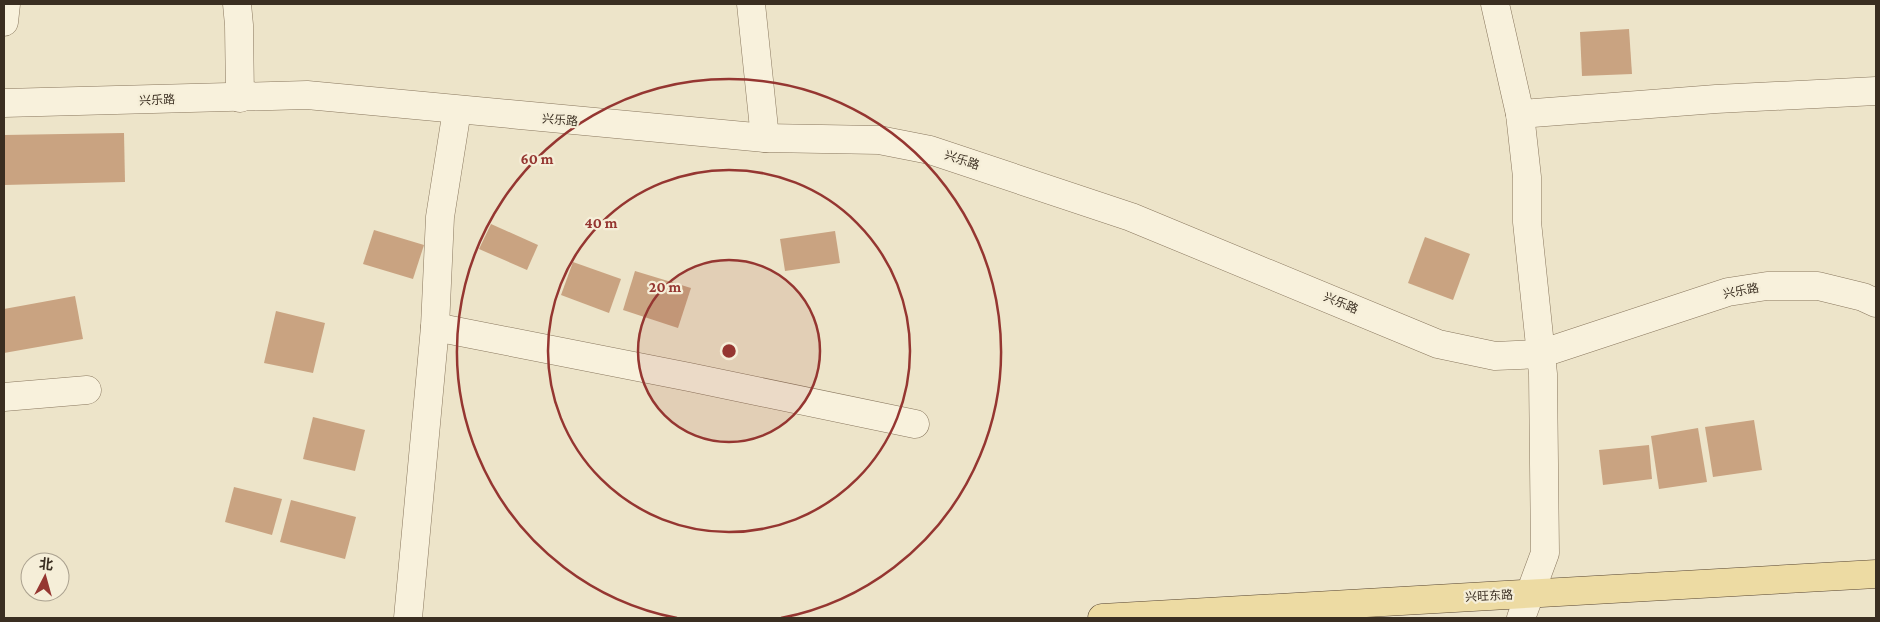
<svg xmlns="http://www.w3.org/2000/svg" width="1880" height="622" viewBox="0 0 1880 622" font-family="'Crimson Pro','Noto Sans SC',serif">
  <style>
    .building { fill: #c9a381 }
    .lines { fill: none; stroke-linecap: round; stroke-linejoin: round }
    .minor-casing { stroke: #89775e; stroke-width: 29 }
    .major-casing { stroke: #574532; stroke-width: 29 }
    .minor { stroke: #f8f1dc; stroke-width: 28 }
    .major { stroke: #eddba3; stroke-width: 28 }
    .ring { fill: none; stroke: #953631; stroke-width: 2.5 }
    .labels { text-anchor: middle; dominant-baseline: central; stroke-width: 4.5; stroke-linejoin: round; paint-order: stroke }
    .street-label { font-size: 12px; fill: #3a2e21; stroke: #f5eed8 }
    .centre { fill: #953631; stroke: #f5eed8; stroke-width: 2.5 }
    .ring-label { font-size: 15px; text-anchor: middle; font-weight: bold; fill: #953631; stroke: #f5eed8; stroke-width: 4.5; stroke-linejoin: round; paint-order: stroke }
  </style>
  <rect width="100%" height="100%" fill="#ede4c9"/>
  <g class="building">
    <polygon points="1629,29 1632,74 1582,76 1580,32"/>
    <polygon points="124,133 125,182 4,185 4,135"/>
    <polygon points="491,224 538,245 527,270 479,249"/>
    <polygon points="374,230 424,245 413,279 363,264"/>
    <polygon points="835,231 840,263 785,271 780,239"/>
    <polygon points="1425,237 1470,254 1453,300 1408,283"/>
    <polygon points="573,262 621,279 609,313 561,295"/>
    <polygon points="635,271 691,288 678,328 623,310"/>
    <polygon points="75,296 83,339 4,353 4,309"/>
    <polygon points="276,311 325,323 313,373 264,363"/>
    <polygon points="313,417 365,430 355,471 303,459"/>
    <polygon points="1754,420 1762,470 1713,477 1705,427"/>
    <polygon points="1698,428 1707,482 1659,489 1651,436"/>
    <polygon points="1649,445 1652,479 1603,485 1599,450"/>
    <polygon points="234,487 282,499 272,535 225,522"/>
    <polygon points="291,500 356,517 345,559 280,542"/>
  </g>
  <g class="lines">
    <defs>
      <g id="minor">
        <polyline points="237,4 239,25 240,98"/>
        <polyline points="751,4 765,138"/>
        <polyline points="1495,4 1520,114 1527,177 1527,222 1543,374 1545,553 1521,618"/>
        <polyline points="4,22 6,4"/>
        <polyline points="4,103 307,95 765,138 879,140 930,150 1131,217 1438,344 1495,356 1540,354 1728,292 1767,286 1818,286 1863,297 1876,303"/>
        <polyline points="1520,114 1716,99 1876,91"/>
        <polyline points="435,327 689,377 915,424"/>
        <polyline points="4,397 87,390"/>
        <polyline points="408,618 435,327 440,217 457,110"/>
      </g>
      <polyline id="major" points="1102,618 1876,574"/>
    </defs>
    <use href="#minor" class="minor-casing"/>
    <use href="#major" class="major-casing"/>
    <use href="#minor" class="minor"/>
    <use href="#major" class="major"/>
  </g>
  <circle cx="729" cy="351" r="91" fill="#953631" fill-opacity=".12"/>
  <g class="ring">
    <circle cx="729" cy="351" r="91"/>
    <circle cx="729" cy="351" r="181"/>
    <path d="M677 618A272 272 0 1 1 781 618"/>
  </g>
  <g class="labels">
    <g class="street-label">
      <text transform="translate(157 100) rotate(-2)">兴乐路</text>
      <text transform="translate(560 120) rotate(5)">兴乐路</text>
      <text transform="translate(962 160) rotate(18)">兴乐路</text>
      <text transform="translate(1741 291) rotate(-11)">兴乐路</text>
      <text transform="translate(1341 303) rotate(23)">兴乐路</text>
      <text transform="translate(1489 596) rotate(-3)">兴旺东路</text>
    </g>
  </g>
  <circle cx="729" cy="351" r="8" class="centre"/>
  <g class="ring-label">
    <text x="537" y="164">60 m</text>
    <text x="601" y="228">40 m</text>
    <text x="665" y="292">20 m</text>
  </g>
  <rect width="1880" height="622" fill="none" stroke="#3a2e21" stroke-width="10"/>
  <g transform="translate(45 577) rotate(6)"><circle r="24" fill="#f5eed8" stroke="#aaa18f"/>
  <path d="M0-4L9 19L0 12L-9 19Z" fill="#953631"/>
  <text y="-8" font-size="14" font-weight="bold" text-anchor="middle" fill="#3a2e21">北</text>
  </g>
</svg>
